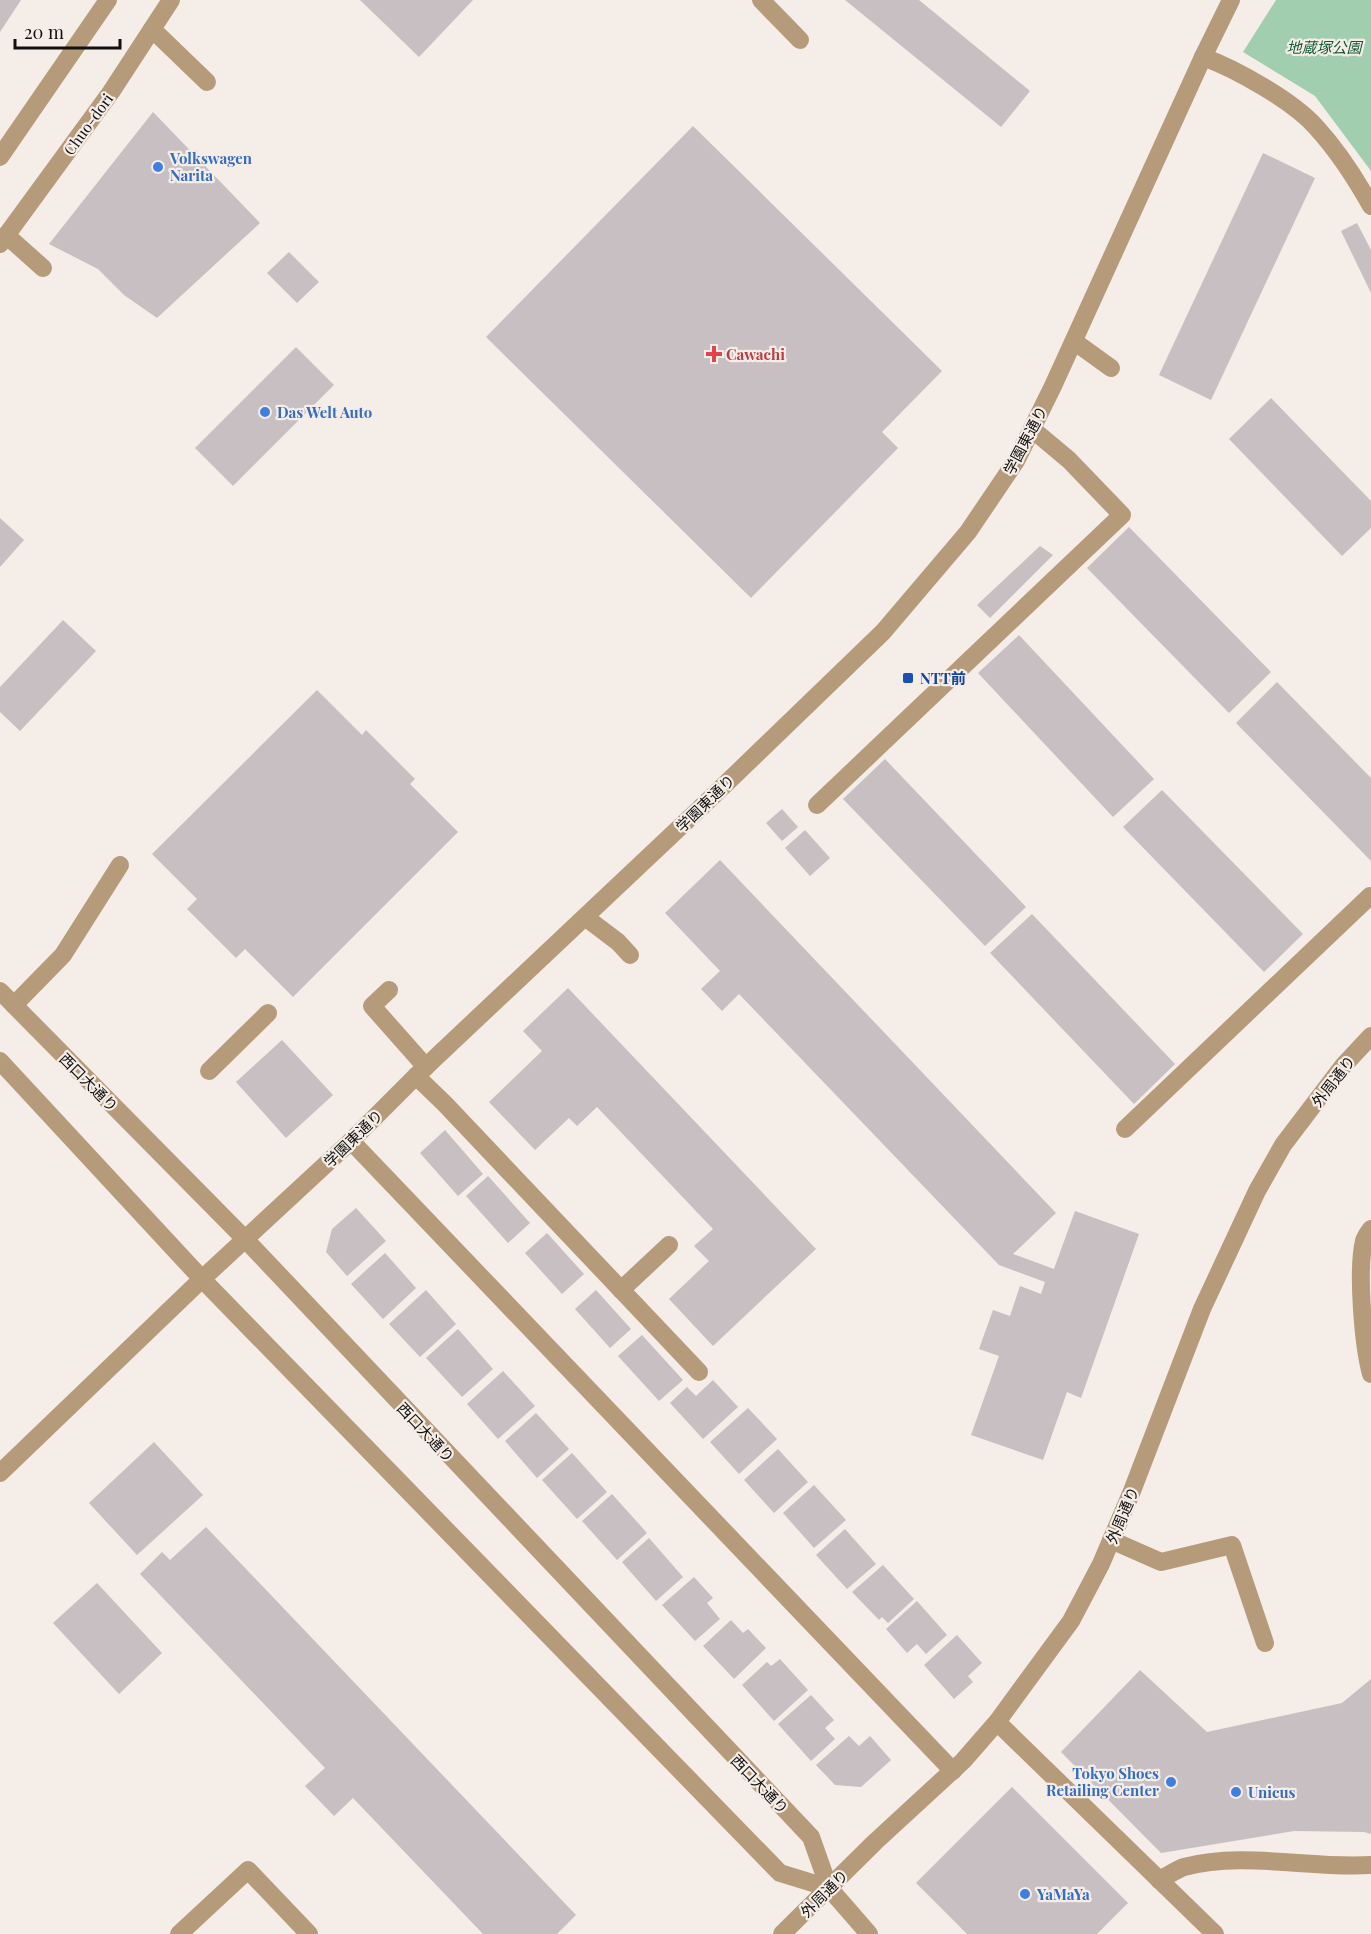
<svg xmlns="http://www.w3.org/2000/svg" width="1371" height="1934" viewBox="0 0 1371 1934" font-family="'Playfair Display','Noto Sans JP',serif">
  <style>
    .green { fill: #a2ceb0 }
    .building { fill: #c7bfc2 }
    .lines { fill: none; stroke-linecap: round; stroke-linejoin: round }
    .service { stroke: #b69b7a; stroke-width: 18 }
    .minor { stroke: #b69b7a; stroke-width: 18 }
    .tertiary { stroke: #b69b7a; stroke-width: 18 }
    .shop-dot { fill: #3f7fe0; stroke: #f4ede8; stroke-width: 2 }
    .health-dot { fill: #e0444e; stroke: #f4ede8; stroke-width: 2 }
    .transit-dot { fill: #1a4fb4; stroke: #f4ede8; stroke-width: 2 }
    .labels { text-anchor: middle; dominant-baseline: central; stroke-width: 4.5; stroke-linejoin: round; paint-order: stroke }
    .park-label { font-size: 15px; font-style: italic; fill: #125933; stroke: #f4ede8 }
    .street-label { font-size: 15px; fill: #12100e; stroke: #f4ede8 }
    .shop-label { font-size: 15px; font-weight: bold; fill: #366cbe; stroke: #f4ede8; text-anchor: start }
    .health-label { font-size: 15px; font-weight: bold; fill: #be3a42; stroke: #f4ede8; text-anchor: start }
    .transit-label { font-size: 15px; font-weight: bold; fill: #164399; stroke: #f4ede8; text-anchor: start }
  </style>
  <rect width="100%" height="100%" fill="#f4ede8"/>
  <polygon class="green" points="1276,0 1371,0 1371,171 1315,96 1243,52"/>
  <g class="building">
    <polygon points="0,0 21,0 0,32"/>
    <polygon points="360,0 473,0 419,57"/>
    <polygon points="845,0 919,0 1030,91 1001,127"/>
    <polygon points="153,112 260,223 157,318 124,295 98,269 49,244"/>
    <polygon points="693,126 942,371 882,432 898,448 751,598 486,337"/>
    <polygon points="1263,153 1315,178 1211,400 1159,375"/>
    <polygon points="1357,223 1371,250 1371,293 1341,231"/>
    <polygon points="289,252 319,282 297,303 267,273"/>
    <polygon points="296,347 334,385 233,486 195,448"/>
    <polygon points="1271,398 1371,501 1371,528 1342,556 1229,439"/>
    <polygon points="0,518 24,540 0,567"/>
    <polygon points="1129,527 1271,672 1229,713 1087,568"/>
    <polygon points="1040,546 1053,555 990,618 977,605"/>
    <polygon points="63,620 96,651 20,731 0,712 0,687"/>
    <polygon points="1019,635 1154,779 1113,817 978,673"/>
    <polygon points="1277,682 1371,778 1371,861 1236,723"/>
    <polygon points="317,690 362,735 366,730 415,779 410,784 458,832 293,997 245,949 236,958 187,909 197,899 152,854"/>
    <polygon points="885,759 1026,907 985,946 843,799"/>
    <polygon points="1162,790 1303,934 1264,972 1123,827"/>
    <polygon points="782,809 798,827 782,841 766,823"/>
    <polygon points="805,830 830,858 810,876 785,848"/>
    <polygon points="720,860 1056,1213 1013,1254 1054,1269 1075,1211 1139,1234 1081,1398 1067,1392 1043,1460 971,1435 999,1356 979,1349 993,1310 1010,1316 1020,1286 1041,1294 1045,1282 999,1265 739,994 722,1011 701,989 720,971 665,913"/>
    <polygon points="1032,914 1175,1064 1134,1104 990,953"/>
    <polygon points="568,988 816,1249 713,1346 669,1299 709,1261 694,1246 713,1229 597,1107 577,1126 569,1118 535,1150 489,1102 542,1051 523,1031"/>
    <polygon points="282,1040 333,1095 286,1138 236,1082"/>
    <polygon points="445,1130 483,1174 458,1196 420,1153"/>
    <polygon points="488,1176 530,1223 508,1243 466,1196"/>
    <polygon points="356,1208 386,1241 347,1276 326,1252 332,1229"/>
    <polygon points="547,1233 584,1274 562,1294 525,1253"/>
    <polygon points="385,1253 416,1288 383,1319 351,1284"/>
    <polygon points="426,1290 456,1324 420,1357 389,1324"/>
    <polygon points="596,1290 631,1329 610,1348 575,1309"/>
    <polygon points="458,1329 493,1369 462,1397 426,1358"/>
    <polygon points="642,1335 683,1380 659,1401 618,1356"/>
    <polygon points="503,1371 535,1406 498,1439 467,1404"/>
    <polygon points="713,1380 738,1407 703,1439 670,1403 687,1387 696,1396"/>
    <polygon points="748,1408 777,1439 739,1474 710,1442"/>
    <polygon points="536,1413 569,1449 537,1478 505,1441"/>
    <polygon points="154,1442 203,1495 137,1555 89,1503"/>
    <polygon points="778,1449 808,1482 774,1513 744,1480"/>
    <polygon points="572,1453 607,1492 577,1519 542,1480"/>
    <polygon points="814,1485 846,1520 814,1548 783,1513"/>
    <polygon points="612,1494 647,1533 617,1560 582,1521"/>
    <polygon points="206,1527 576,1915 557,1934 483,1934 353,1798 334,1816 305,1786 325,1768 140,1574 162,1552 170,1560"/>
    <polygon points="845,1529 876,1564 847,1589 816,1555"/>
    <polygon points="649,1538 683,1577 656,1601 622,1562"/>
    <polygon points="883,1565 914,1599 888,1623 882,1617 879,1620 852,1592"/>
    <polygon points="694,1577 713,1598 707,1603 720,1619 695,1641 662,1605"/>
    <polygon points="97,1583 162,1653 119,1694 53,1623"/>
    <polygon points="917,1601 947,1635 926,1654 917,1644 907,1653 886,1629"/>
    <polygon points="731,1620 743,1633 748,1629 766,1648 734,1679 703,1646"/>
    <polygon points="957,1635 982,1663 968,1676 973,1682 954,1699 924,1665"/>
    <polygon points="780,1659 808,1690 774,1721 742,1685 767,1662 771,1666"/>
    <polygon points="1140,1670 1207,1732 1342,1703 1371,1679 1371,1834 1364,1832 1294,1831 1161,1853 1061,1752"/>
    <polygon points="811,1695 834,1720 825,1728 835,1739 811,1761 778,1724"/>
    <polygon points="849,1736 859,1746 870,1736 891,1760 861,1787 835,1785 816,1765"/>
    <polygon points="1012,1787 1128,1903 1097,1934 967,1934 916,1883"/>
  </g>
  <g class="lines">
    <g class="service">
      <polyline points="761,0 800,40"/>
      <polyline points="152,29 207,82"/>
      <polyline points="6,235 43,268"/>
      <polyline points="1075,342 1111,368"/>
      <polyline points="817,805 1122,515 1069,460 1032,429"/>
      <polyline points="585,917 618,942 630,955"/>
      <polyline points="389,990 372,1006 426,1067"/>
      <polyline points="14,1005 63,955 120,865"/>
      <polyline points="209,1071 268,1013"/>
      <polyline points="416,1076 445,1104 699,1372"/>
      <polyline points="1125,1129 1370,896"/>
      <polyline points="351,1141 953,1771"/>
      <polyline points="621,1290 669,1245"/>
      <polyline points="1111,1540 1161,1562 1232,1545 1265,1643"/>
      <polyline points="997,1722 1215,1934"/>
      <path d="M1159 1880C1167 1876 1176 1870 1184 1867 1243 1851 1311 1869 1371 1865"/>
      <polyline points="179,1934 248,1870 309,1934"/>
    </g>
    <g class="minor">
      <path d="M1203 57C1236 69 1293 101 1316 127 1337 150 1356 179 1371 206"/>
      <path d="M1371 1229C1368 1233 1365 1237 1364 1241 1357 1270 1363 1345 1371 1374"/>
    </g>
    <g class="tertiary">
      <polyline points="0,157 108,0"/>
      <polyline points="0,244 111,92 171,0"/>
      <polyline points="0,991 245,1239 811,1837 829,1888 869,1934"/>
      <polyline points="0,1061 202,1279 780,1873 829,1888"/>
      <polyline points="0,1473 202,1279 351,1141 416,1076 713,796 883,632 968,532 1016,461 1053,386 1203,57 1231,0"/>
      <polyline points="782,1934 875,1842 963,1761 997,1722 1071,1621 1101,1564 1132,1491 1202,1309 1257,1191 1283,1145 1343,1066 1371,1036"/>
    </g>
  </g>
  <g class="shop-dot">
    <circle cx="158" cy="167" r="6"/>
    <circle cx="265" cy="412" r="6"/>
    <circle cx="1171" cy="1782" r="6"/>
    <circle cx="1236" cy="1792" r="6"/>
    <circle cx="1025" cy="1894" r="6"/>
  </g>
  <path class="health-dot" d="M711 345h6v6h6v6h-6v6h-6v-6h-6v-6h6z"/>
  <rect class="transit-dot" x="902" y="672" width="12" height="12" rx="3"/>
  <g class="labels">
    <g class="park-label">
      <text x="1324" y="47">地蔵塚公園</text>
    </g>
    <g class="street-label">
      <text transform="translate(88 124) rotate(-54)">Chuo-dori</text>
      <text transform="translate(1025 440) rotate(-62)">学園東通り</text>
      <text transform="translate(705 803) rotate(-44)">学園東通り</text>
      <text transform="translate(1333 1081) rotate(-52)">外周通り</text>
      <text transform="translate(89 1082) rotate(45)">西口大通り</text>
      <text transform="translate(353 1138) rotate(-44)">学園東通り</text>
      <text transform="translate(426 1432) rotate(47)">西口大通り</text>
      <text transform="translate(1122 1515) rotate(-67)">外周通り</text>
      <text transform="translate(760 1784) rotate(46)">西口大通り</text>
      <text transform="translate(824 1893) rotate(-45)">外周通り</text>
    </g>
    <g class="shop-label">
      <text x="170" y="158">Volkswagen<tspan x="170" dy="17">Narita</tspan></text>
      <text x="277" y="412">Das Welt Auto</text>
      <text x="1159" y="1773" text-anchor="end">Tokyo Shoes<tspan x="1159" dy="17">Retailing Center</tspan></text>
      <text x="1248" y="1792">Unicus</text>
      <text x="1037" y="1894">YaMaYa</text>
    </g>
    <g class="health-label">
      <text x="726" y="354">Cawachi</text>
    </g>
    <g class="transit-label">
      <text x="920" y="678">NTT前</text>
    </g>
  </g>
  <path d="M15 39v9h105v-9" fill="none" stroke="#12100e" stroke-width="3"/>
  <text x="24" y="39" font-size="18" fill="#12100e" stroke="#f4ede8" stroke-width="4.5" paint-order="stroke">20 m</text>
</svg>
